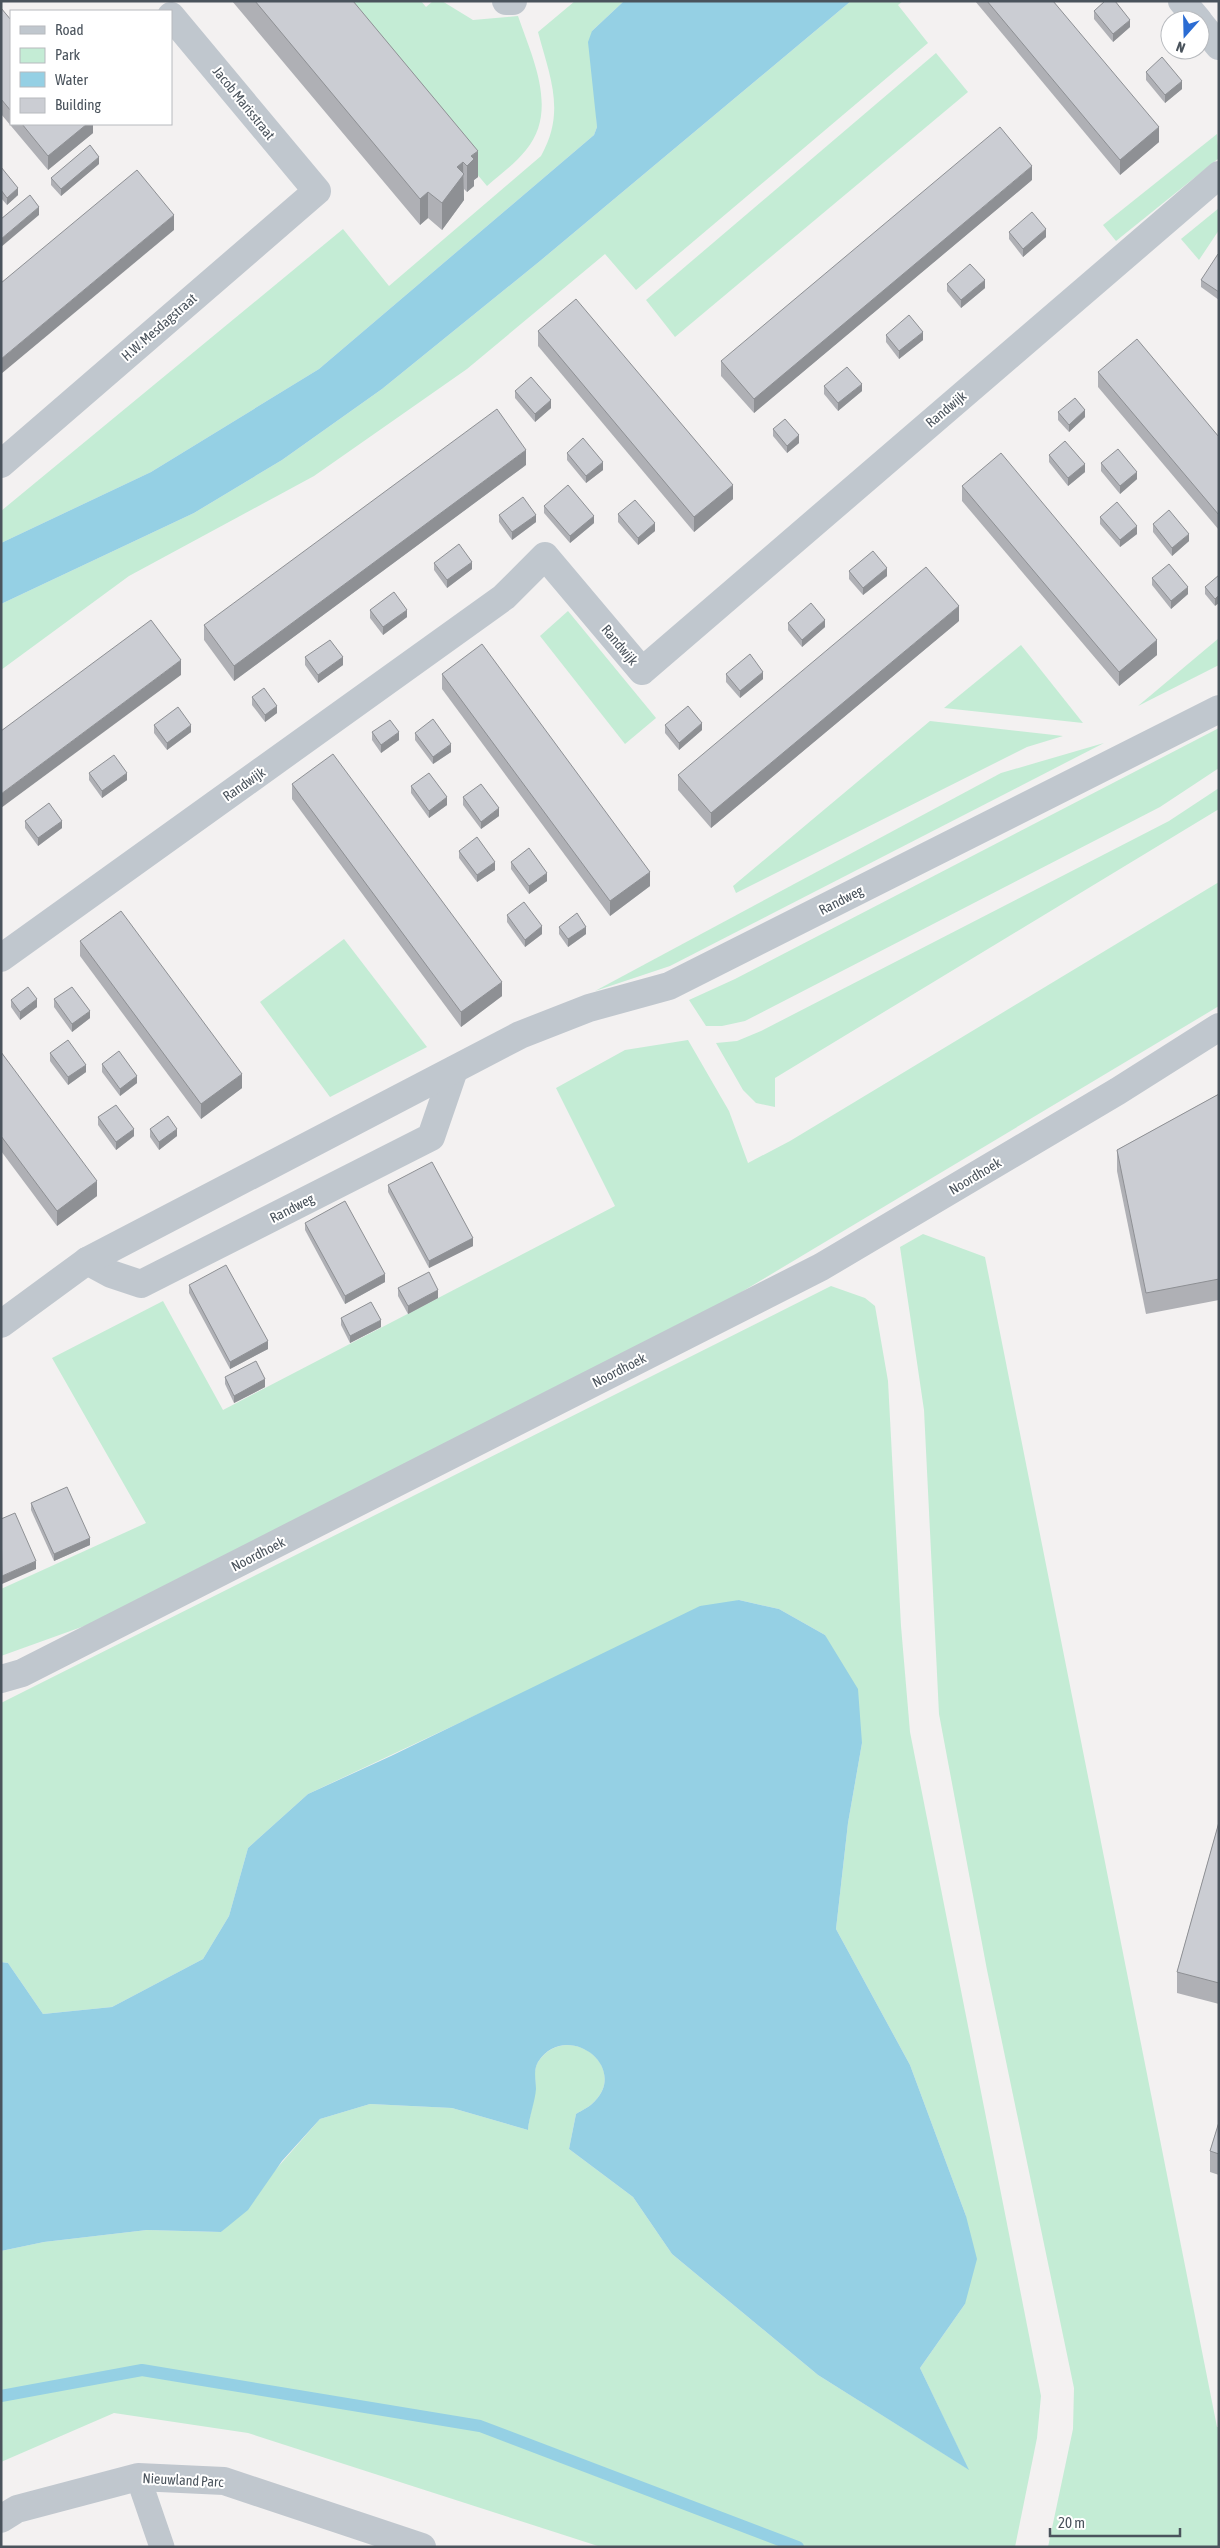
<svg xmlns="http://www.w3.org/2000/svg" width="1220" height="2548" viewBox="0 0 1220 2548" font-family="'Asap Condensed',sans-serif">
  <style>
    .green { fill: #c4ecd5 }
    .water { fill: #95d0e4 }
    .lines { fill: none; stroke-linecap: round; stroke-linejoin: round }
    .stream { stroke: #95d0e4; stroke-width: 12 }
    .service { stroke: #c0c7ce; stroke-width: 25 }
    .minor { stroke: #c0c7ce; stroke-width: 28 }
    .wall { fill: #afb0b5 }
    .shaded-wall { fill: #8e9094 }
    .building { fill: #cbcdd3; stroke: #8e9094 }
    .labels { text-anchor: middle; dominant-baseline: central; stroke-width: 4; stroke-linejoin: round; paint-order: stroke }
    .street-label { font-size: 14px; fill: #4a535c; stroke: #fff }
  </style>
  <rect width="100%" height="100%" fill="#f3f1f1"/>
  <g class="green">
    <path d="M331 1H421L426 7 433 1H442L473 20 518 16C532 57 559 111 526 150 515 164 499 175 487 186Z"/>
    <path d="M575 1H624L592 31 597 127 594 135 319 369 151 472 1 543V511L343 229 389 286 541 156C566 112 550 77 538 32Z"/>
    <polygon points="851,1 903,1 898,5 928,43 636,290 605,254 467,369 314,476 129,576 1,670 1,604 194,513 282,460 382,389 540,261"/>
    <polygon points="936,53 968,92 675,337 646,300"/>
    <polygon points="1217,134 1219,158 1116,241 1103,225"/>
    <polygon points="1219,208 1219,230 1199,260 1181,239"/>
    <polygon points="568,611 656,718 625,744 540,636"/>
    <polygon points="1219,638 1219,665 1138,706"/>
    <polygon points="1021,645 1083,723 944,708"/>
    <polygon points="930,721 1063,736 1027,747 736,893 733,886"/>
    <polygon points="1219,728 1219,768 1160,807 745,1021 722,1026 706,1026 689,1000 735,979"/>
    <polygon points="1104,743 670,966 595,991 1001,773"/>
    <polygon points="1219,788 1219,809 775,1078 775,1107 756,1103 743,1090 716,1043 737,1041 761,1031 1169,821"/>
    <polygon points="1219,882 1219,1006 643,1351 165,1597 1,1656 1,1589 146,1523 52,1358 163,1301 223,1410 615,1206 556,1088 625,1050 688,1040 729,1111 748,1163 790,1141"/>
    <polygon points="344,939 427,1047 330,1097 260,1002"/>
    <polygon points="923,1234 985,1257 1217,2427 1219,2427 1219,2547 1048,2547 1073,2429 1074,2388 987,1970 939,1714 924,1410 900,1247"/>
    <path d="M831 1286 865 1298 875 1306 888 1381 901 1626 910 1732 1041 2396 1037 2438 1015 2547H601L248 2433 114 2413 1 2462V2251L44 2242 147 2230 221 2232 320 2119 370 2104 452 2108 528 2130C529 2117 533 2105 535 2092 537 2082 532 2072 538 2062 566 2020 629 2065 595 2101 590 2107 582 2110 576 2114L569 2149 633 2197 672 2254 818 2375 968 2469 920 2368 965 2304 966 2216 910 2065 836 1929 848 1823 862 1743 825 1635 779 1609 739 1600 491 1708 308 1794 248 1848 229 1916 203 1959 112 2007 43 2014 8 1963 1 1962V1703Z"/>
  </g>
  <g class="water">
    <polygon points="624,1 851,1 540,261 382,389 282,460 194,513 1,604 1,543 151,472 319,369 594,135 597,127 588,42 592,31"/>
    <path d="M739 1600 779 1609 825 1635 858 1689 862 1743 848 1823 836 1929 910 2065 966 2216 977 2259 965 2304 920 2368 969 2470 818 2375 672 2254 633 2197 569 2149 576 2114C582 2110 590 2107 595 2101 629 2065 565 2020 538 2062 533 2071 536 2079 536 2089 535 2102 529 2117 528 2130L452 2108 370 2104 320 2119 282 2161 248 2210 221 2232 147 2230 44 2242 1 2251V1962L8 1963 43 2014 112 2007 203 1959 229 1916 248 1848 308 1794 391 1756 700 1606Z"/>
  </g>
  <g class="lines">
    <polyline class="stream" points="1,2396 142,2370 480,2426 798,2547"/>
    <polyline class="service" points="138,2477 162,2547"/>
    <g class="minor">
      <polyline points="506,1 513,1"/>
      <polyline points="1182,1 1198,20"/>
      <polyline points="1200,23 1219,46"/>
      <polyline points="1,464 317,191 171,16"/>
      <polyline points="1,958 504,597 545,556 642,671 1219,175"/>
      <polyline points="87,1261 111,1274 141,1284 431,1137 454,1070"/>
      <polyline points="1,1324 87,1261 520,1035 589,1008 669,986 1219,709"/>
      <polyline points="1,1679 22,1673 821,1267 1118,1091 1219,1027"/>
      <polyline points="1,2519 17,2509 138,2477 224,2481 422,2547"/>
    </g>
  </g>
  <g class="wall">
    <polygon points="232,1 353,1 478,177 474,180 474,186 467,192 464,189 464,200 442,230 428,218 420,225"/>
    <polygon points="975,1 1053,1 1159,142 1120,175"/>
    <polygon points="1,8 11,20 11,124 93,124 93,133 48,170 1,114"/>
    <polygon points="1094,11 1130,27 1113,42 1094,19"/>
    <polygon points="1146,72 1182,89 1165,103 1146,80"/>
    <polygon points="99,164 61,196 51,185 51,178"/>
    <polygon points="1,167 18,195 7,205 1,198"/>
    <polygon points="1032,180 754,413 721,376 721,361"/>
    <polygon points="1009,232 1046,237 1023,257 1009,239"/>
    <polygon points="1219,255 1219,300 1201,287 1201,280"/>
    <polygon points="947,284 985,288 961,308 947,291"/>
    <polygon points="538,331 733,499 694,532 538,346"/>
    <polygon points="886,335 923,340 899,359 886,342"/>
    <polygon points="1098,372 1219,437 1219,530 1098,387"/>
    <polygon points="824,386 862,391 838,411 824,394"/>
    <polygon points="515,391 551,408 535,422 515,398"/>
    <polygon points="1058,412 1085,417 1069,432 1058,420"/>
    <polygon points="773,429 799,443 787,453 773,436"/>
    <polygon points="567,453 603,470 586,483 567,460"/>
    <polygon points="1049,455 1085,472 1068,486 1049,462"/>
    <polygon points="1101,463 1137,479 1120,494 1101,471"/>
    <polygon points="526,465 234,681 204,640 204,625"/>
    <polygon points="962,486 1157,655 1119,686 962,501"/>
    <polygon points="544,506 594,523 570,543 544,513"/>
    <polygon points="618,514 655,531 638,545 618,522"/>
    <polygon points="499,515 536,522 512,540 499,522"/>
    <polygon points="1100,517 1137,534 1120,547 1100,524"/>
    <polygon points="1153,524 1189,541 1172,556 1153,532"/>
    <polygon points="434,563 472,569 447,588 434,570"/>
    <polygon points="849,571 887,576 863,595 849,579"/>
    <polygon points="1219,575 1215,606 1205,594 1205,587"/>
    <polygon points="1152,578 1188,594 1171,609 1152,585"/>
    <polygon points="370,610 407,617 383,635 370,618"/>
    <polygon points="959,621 711,828 678,790 678,775"/>
    <polygon points="788,623 825,627 802,647 788,630"/>
    <polygon points="305,657 343,665 318,683 305,665"/>
    <polygon points="442,674 650,886 610,916 442,689"/>
    <polygon points="726,674 763,679 740,698 726,682"/>
    <polygon points="252,697 277,713 265,722 252,705"/>
    <polygon points="154,725 191,732 167,750 154,733"/>
    <polygon points="665,725 702,730 679,750 665,733"/>
    <polygon points="372,732 399,740 381,753 372,740"/>
    <polygon points="415,733 451,752 433,764 415,740"/>
    <polygon points="89,773 127,780 102,798 89,780"/>
    <polygon points="292,784 502,996 461,1027 292,799"/>
    <polygon points="411,786 447,805 429,818 411,793"/>
    <polygon points="463,797 499,816 481,829 463,805"/>
    <polygon points="25,821 62,828 38,846 25,828"/>
    <polygon points="459,851 495,870 477,882 459,858"/>
    <polygon points="511,862 547,881 529,894 511,869"/>
    <polygon points="507,915 542,934 525,947 507,922"/>
    <polygon points="559,927 586,934 568,947 559,934"/>
    <polygon points="80,941 242,1088 201,1119 80,956"/>
    <polygon points="54,999 90,1018 72,1032 54,1007"/>
    <polygon points="11,1000 37,1007 20,1020 11,1007"/>
    <polygon points="1,1052 97,1196 57,1226 1,1151"/>
    <polygon points="50,1053 86,1072 68,1085 50,1061"/>
    <polygon points="102,1064 137,1083 120,1096 102,1072"/>
    <polygon points="1219,1094 1219,1300 1146,1314 1117,1171 1117,1150"/>
    <polygon points="98,1117 134,1136 116,1150 98,1125"/>
    <polygon points="150,1129 177,1136 159,1150 150,1137"/>
    <polygon points="388,1185 473,1246 429,1268 388,1192"/>
    <polygon points="305,1223 385,1282 345,1304 305,1230"/>
    <polygon points="189,1285 268,1349 230,1369 189,1293"/>
    <polygon points="398,1288 438,1298 408,1314 398,1296"/>
    <polygon points="341,1318 381,1327 350,1343 341,1325"/>
    <polygon points="225,1377 265,1387 234,1403 225,1384"/>
    <polygon points="31,1503 90,1545 54,1561 31,1510"/>
    <polygon points="1219,1822 1219,2004 1177,1993 1177,1972"/>
    <polygon points="1219,2122 1219,2175 1210,2172 1210,2151"/>
  </g>
  <g class="shaded-wall">
    <polygon points="1130,20 1130,27 1113,42 1113,34"/>
    <polygon points="1182,81 1182,89 1165,103 1165,95"/>
    <polygon points="87,124 93,124 93,133 48,170 48,156"/>
    <polygon points="1159,127 1159,142 1120,175 1120,160"/>
    <polygon points="478,151 478,177 474,180 474,186 467,192 467,166 471,156"/>
    <polygon points="99,157 99,164 61,196 61,189"/>
    <polygon points="463,162 464,200 442,230 442,203 457,167"/>
    <polygon points="1032,166 1032,180 754,413 754,399"/>
    <polygon points="18,188 18,195 7,205 7,198"/>
    <polygon points="428,192 428,218 420,225 420,199"/>
    <polygon points="39,207 39,215 1,247 1,239"/>
    <polygon points="174,215 174,230 1,374 1,359"/>
    <polygon points="1046,229 1046,237 1023,257 1023,249"/>
    <polygon points="985,280 985,288 961,308 961,300"/>
    <polygon points="923,332 923,340 899,359 899,351"/>
    <polygon points="862,384 862,391 838,411 838,403"/>
    <polygon points="551,400 551,408 535,422 535,414"/>
    <polygon points="1085,410 1085,417 1069,432 1069,425"/>
    <polygon points="799,435 799,443 787,453 787,446"/>
    <polygon points="526,450 526,465 234,681 234,666"/>
    <polygon points="603,462 603,470 586,483 586,476"/>
    <polygon points="1085,464 1085,472 1068,486 1068,478"/>
    <polygon points="1137,472 1137,479 1120,494 1120,486"/>
    <polygon points="733,485 733,499 694,532 694,517"/>
    <polygon points="536,515 536,522 512,540 512,532"/>
    <polygon points="594,516 594,523 570,543 570,536"/>
    <polygon points="655,523 655,531 638,545 638,538"/>
    <polygon points="1137,526 1137,534 1120,547 1120,540"/>
    <polygon points="1189,534 1189,541 1172,556 1172,548"/>
    <polygon points="472,562 472,569 447,588 447,580"/>
    <polygon points="887,568 887,576 863,595 863,588"/>
    <polygon points="1188,587 1188,594 1171,609 1171,601"/>
    <polygon points="1219,595 1219,603 1215,606 1215,599"/>
    <polygon points="959,606 959,621 711,828 711,813"/>
    <polygon points="407,610 407,617 383,635 383,627"/>
    <polygon points="825,620 825,627 802,647 802,640"/>
    <polygon points="1157,640 1157,655 1119,686 1119,672"/>
    <polygon points="343,657 343,665 318,683 318,675"/>
    <polygon points="181,660 181,675 1,808 1,794"/>
    <polygon points="763,672 763,679 740,698 740,691"/>
    <polygon points="277,706 277,713 265,722 265,715"/>
    <polygon points="702,723 702,730 679,750 679,743"/>
    <polygon points="191,725 191,732 167,750 167,743"/>
    <polygon points="399,732 399,740 381,753 381,745"/>
    <polygon points="451,744 451,752 433,764 433,757"/>
    <polygon points="127,773 127,780 102,798 102,791"/>
    <polygon points="447,797 447,805 429,818 429,811"/>
    <polygon points="499,808 499,816 481,829 481,822"/>
    <polygon points="62,821 62,828 38,846 38,838"/>
    <polygon points="495,862 495,870 477,882 477,875"/>
    <polygon points="650,872 650,886 610,916 610,901"/>
    <polygon points="547,873 547,881 529,894 529,886"/>
    <polygon points="542,926 542,934 525,947 525,940"/>
    <polygon points="586,927 586,934 568,947 568,939"/>
    <polygon points="502,982 502,996 461,1027 461,1012"/>
    <polygon points="37,999 37,1007 20,1020 20,1012"/>
    <polygon points="90,1011 90,1018 72,1032 72,1024"/>
    <polygon points="86,1065 86,1072 68,1085 68,1077"/>
    <polygon points="242,1074 242,1088 201,1119 201,1104"/>
    <polygon points="137,1076 137,1083 120,1096 120,1089"/>
    <polygon points="134,1129 134,1136 116,1150 116,1142"/>
    <polygon points="177,1129 177,1136 159,1150 159,1142"/>
    <polygon points="97,1181 97,1196 57,1226 57,1211"/>
    <polygon points="473,1238 473,1246 429,1268 429,1261"/>
    <polygon points="385,1274 385,1282 345,1304 345,1296"/>
    <polygon points="438,1290 438,1298 408,1314 408,1306"/>
    <polygon points="381,1320 381,1327 350,1343 350,1336"/>
    <polygon points="268,1341 268,1349 230,1369 230,1362"/>
    <polygon points="265,1379 265,1387 234,1403 234,1396"/>
    <polygon points="90,1538 90,1545 54,1561 54,1554"/>
    <polygon points="36,1561 36,1569 2,1584 2,1576"/>
  </g>
  <g class="building">
    <polygon points="255,1 353,1 478,151 471,156 474,159 467,166 463,162 457,167 464,174 442,203 428,192 420,199"/>
    <polygon points="987,1 1053,1 1159,127 1120,160"/>
    <polygon points="1105,1 1115,1 1130,20 1113,34 1094,11"/>
    <polygon points="1,8 11,20 11,111 1,99"/>
    <polygon points="1162,57 1182,81 1165,95 1146,72"/>
    <polygon points="22,124 87,124 48,156"/>
    <polygon points="1000,127 1032,166 754,399 721,361"/>
    <polygon points="90,145 99,157 61,189 51,178"/>
    <polygon points="1,167 18,188 7,198 1,190"/>
    <polygon points="137,170 174,215 1,359 1,283"/>
    <polygon points="30,195 39,207 1,239 1,219"/>
    <polygon points="1032,212 1046,229 1023,249 1009,232"/>
    <polygon points="1218,254 1219,255 1219,292 1201,280"/>
    <polygon points="970,264 985,280 961,300 947,284"/>
    <polygon points="576,299 733,485 694,517 538,331"/>
    <polygon points="909,315 923,332 899,351 886,335"/>
    <polygon points="1137,339 1219,437 1219,515 1098,372"/>
    <polygon points="847,367 862,384 838,403 824,386"/>
    <polygon points="531,377 551,400 535,414 515,391"/>
    <polygon points="1075,398 1085,410 1069,425 1058,412"/>
    <polygon points="497,409 526,450 234,666 204,625"/>
    <polygon points="785,419 799,435 787,446 773,429"/>
    <polygon points="583,438 603,462 586,476 567,453"/>
    <polygon points="1065,441 1085,464 1068,478 1049,455"/>
    <polygon points="1118,449 1137,472 1120,486 1101,463"/>
    <polygon points="1001,453 1157,640 1119,672 962,486"/>
    <polygon points="568,485 594,516 570,536 544,506"/>
    <polygon points="523,497 536,515 512,532 499,515"/>
    <polygon points="635,500 655,523 638,538 618,514"/>
    <polygon points="1117,502 1137,526 1120,540 1100,517"/>
    <polygon points="1169,510 1189,534 1172,548 1153,524"/>
    <polygon points="459,544 472,562 447,580 434,563"/>
    <polygon points="873,551 887,568 863,588 849,571"/>
    <polygon points="1169,564 1188,587 1171,601 1152,578"/>
    <polygon points="926,567 959,606 711,813 678,775"/>
    <polygon points="1219,575 1219,595 1215,599 1205,587"/>
    <polygon points="394,592 407,610 383,627 370,610"/>
    <polygon points="811,603 825,620 802,640 788,623"/>
    <polygon points="151,620 181,660 1,794 1,731"/>
    <polygon points="330,640 343,657 318,675 305,657"/>
    <polygon points="482,644 650,872 610,901 442,674"/>
    <polygon points="750,654 763,672 740,691 726,674"/>
    <polygon points="264,688 277,706 265,715 252,697"/>
    <polygon points="688,706 702,723 679,743 665,725"/>
    <polygon points="178,707 191,725 167,743 154,725"/>
    <polygon points="433,719 451,744 433,757 415,733"/>
    <polygon points="390,720 399,732 381,745 372,732"/>
    <polygon points="333,754 502,982 461,1012 292,784"/>
    <polygon points="114,755 127,773 102,791 89,773"/>
    <polygon points="429,773 447,797 429,811 411,786"/>
    <polygon points="481,784 499,808 481,822 463,797"/>
    <polygon points="49,803 62,821 38,838 25,821"/>
    <polygon points="477,837 495,862 477,875 459,851"/>
    <polygon points="529,848 547,873 529,886 511,862"/>
    <polygon points="524,902 542,926 525,940 507,915"/>
    <polygon points="121,911 242,1074 201,1104 80,941"/>
    <polygon points="577,913 586,927 568,939 559,927"/>
    <polygon points="28,987 37,999 20,1012 11,1000"/>
    <polygon points="72,987 90,1011 72,1024 54,999"/>
    <polygon points="68,1040 86,1065 68,1077 50,1053"/>
    <polygon points="119,1051 137,1076 120,1089 102,1064"/>
    <polygon points="1,1052 97,1181 57,1211 1,1136"/>
    <polygon points="1219,1094 1219,1279 1146,1293 1117,1150"/>
    <polygon points="116,1105 134,1129 116,1142 98,1117"/>
    <polygon points="168,1116 177,1129 159,1142 150,1129"/>
    <polygon points="432,1162 473,1238 429,1261 388,1185"/>
    <polygon points="345,1201 385,1274 345,1296 305,1223"/>
    <polygon points="226,1265 268,1341 230,1362 189,1285"/>
    <polygon points="429,1272 438,1290 408,1306 398,1288"/>
    <polygon points="371,1302 381,1320 350,1336 341,1318"/>
    <polygon points="256,1361 265,1379 234,1396 225,1377"/>
    <polygon points="67,1487 90,1538 54,1554 31,1503"/>
    <polygon points="15,1513 36,1561 2,1576 1,1519"/>
    <polygon points="1219,1822 1219,1983 1177,1972"/>
    <polygon points="1219,2122 1219,2154 1210,2151"/>
  </g>
  <g class="labels">
    <g class="street-label">
      <text transform="translate(244 103) rotate(51)">Jacob Marisstraat</text>
      <text transform="translate(159 327) rotate(-41)">H.W. Mesdagstraat</text>
      <text transform="translate(946 409) rotate(-40)">Randwijk</text>
      <text transform="translate(620 645) rotate(50)">Randwijk</text>
      <text transform="translate(244 784) rotate(-35)">Randwijk</text>
      <text transform="translate(841 900) rotate(-27)">Randweg</text>
      <text transform="translate(975 1176) rotate(-31)">Noordhoek</text>
      <text transform="translate(292 1208) rotate(-27)">Randweg</text>
      <text transform="translate(619 1370) rotate(-27)">Noordhoek</text>
      <text transform="translate(258 1554) rotate(-27)">Noordhoek</text>
      <text transform="translate(183 2480) rotate(3)">Nieuwland Parc</text>
    </g>
  </g>
  <rect width="1220" height="2548" fill="none" stroke="#4a535c" stroke-width="5"/>
  <rect x="10" y="10" width="162" height="115" fill="#ffffff" stroke="#b7babe"/>
  <rect x="20" y="26" width="25" height="8" fill="#c0c7ce" stroke="#b7babe"/>
  <text x="55" y="35" font-size="15" fill="#4a535c">Road</text>
  <rect x="20" y="48" width="25" height="15" fill="#c4ecd5" stroke="#b7babe"/>
  <text x="55" y="60" font-size="15" fill="#4a535c">Park</text>
  <rect x="20" y="72" width="25" height="15" fill="#95d0e4" stroke="#b7babe"/>
  <text x="55" y="85" font-size="15" fill="#4a535c">Water</text>
  <rect x="20" y="98" width="25" height="15" fill="#cbcdd3" stroke="#b7babe"/>
  <text x="55" y="110" font-size="15" fill="#4a535c">Building</text>
  <g transform="translate(1185 35) rotate(200)"><circle r="24" fill="#ffffff" stroke="#b7babe"/>
  <path d="M0-4L9 19L0 12L-9 19Z" fill="#2b6cd3"/>
  <text y="-8" font-size="14" font-weight="bold" text-anchor="middle" fill="#4a535c">N</text>
  </g>
  <path d="M1050 2528v8h130v-8" fill="none" stroke="#4a535c" stroke-width="2.5"/>
  <text x="1058" y="2528" font-size="15" fill="#4a535c" stroke="#ffffff" stroke-width="4" paint-order="stroke">20 m</text>
</svg>
